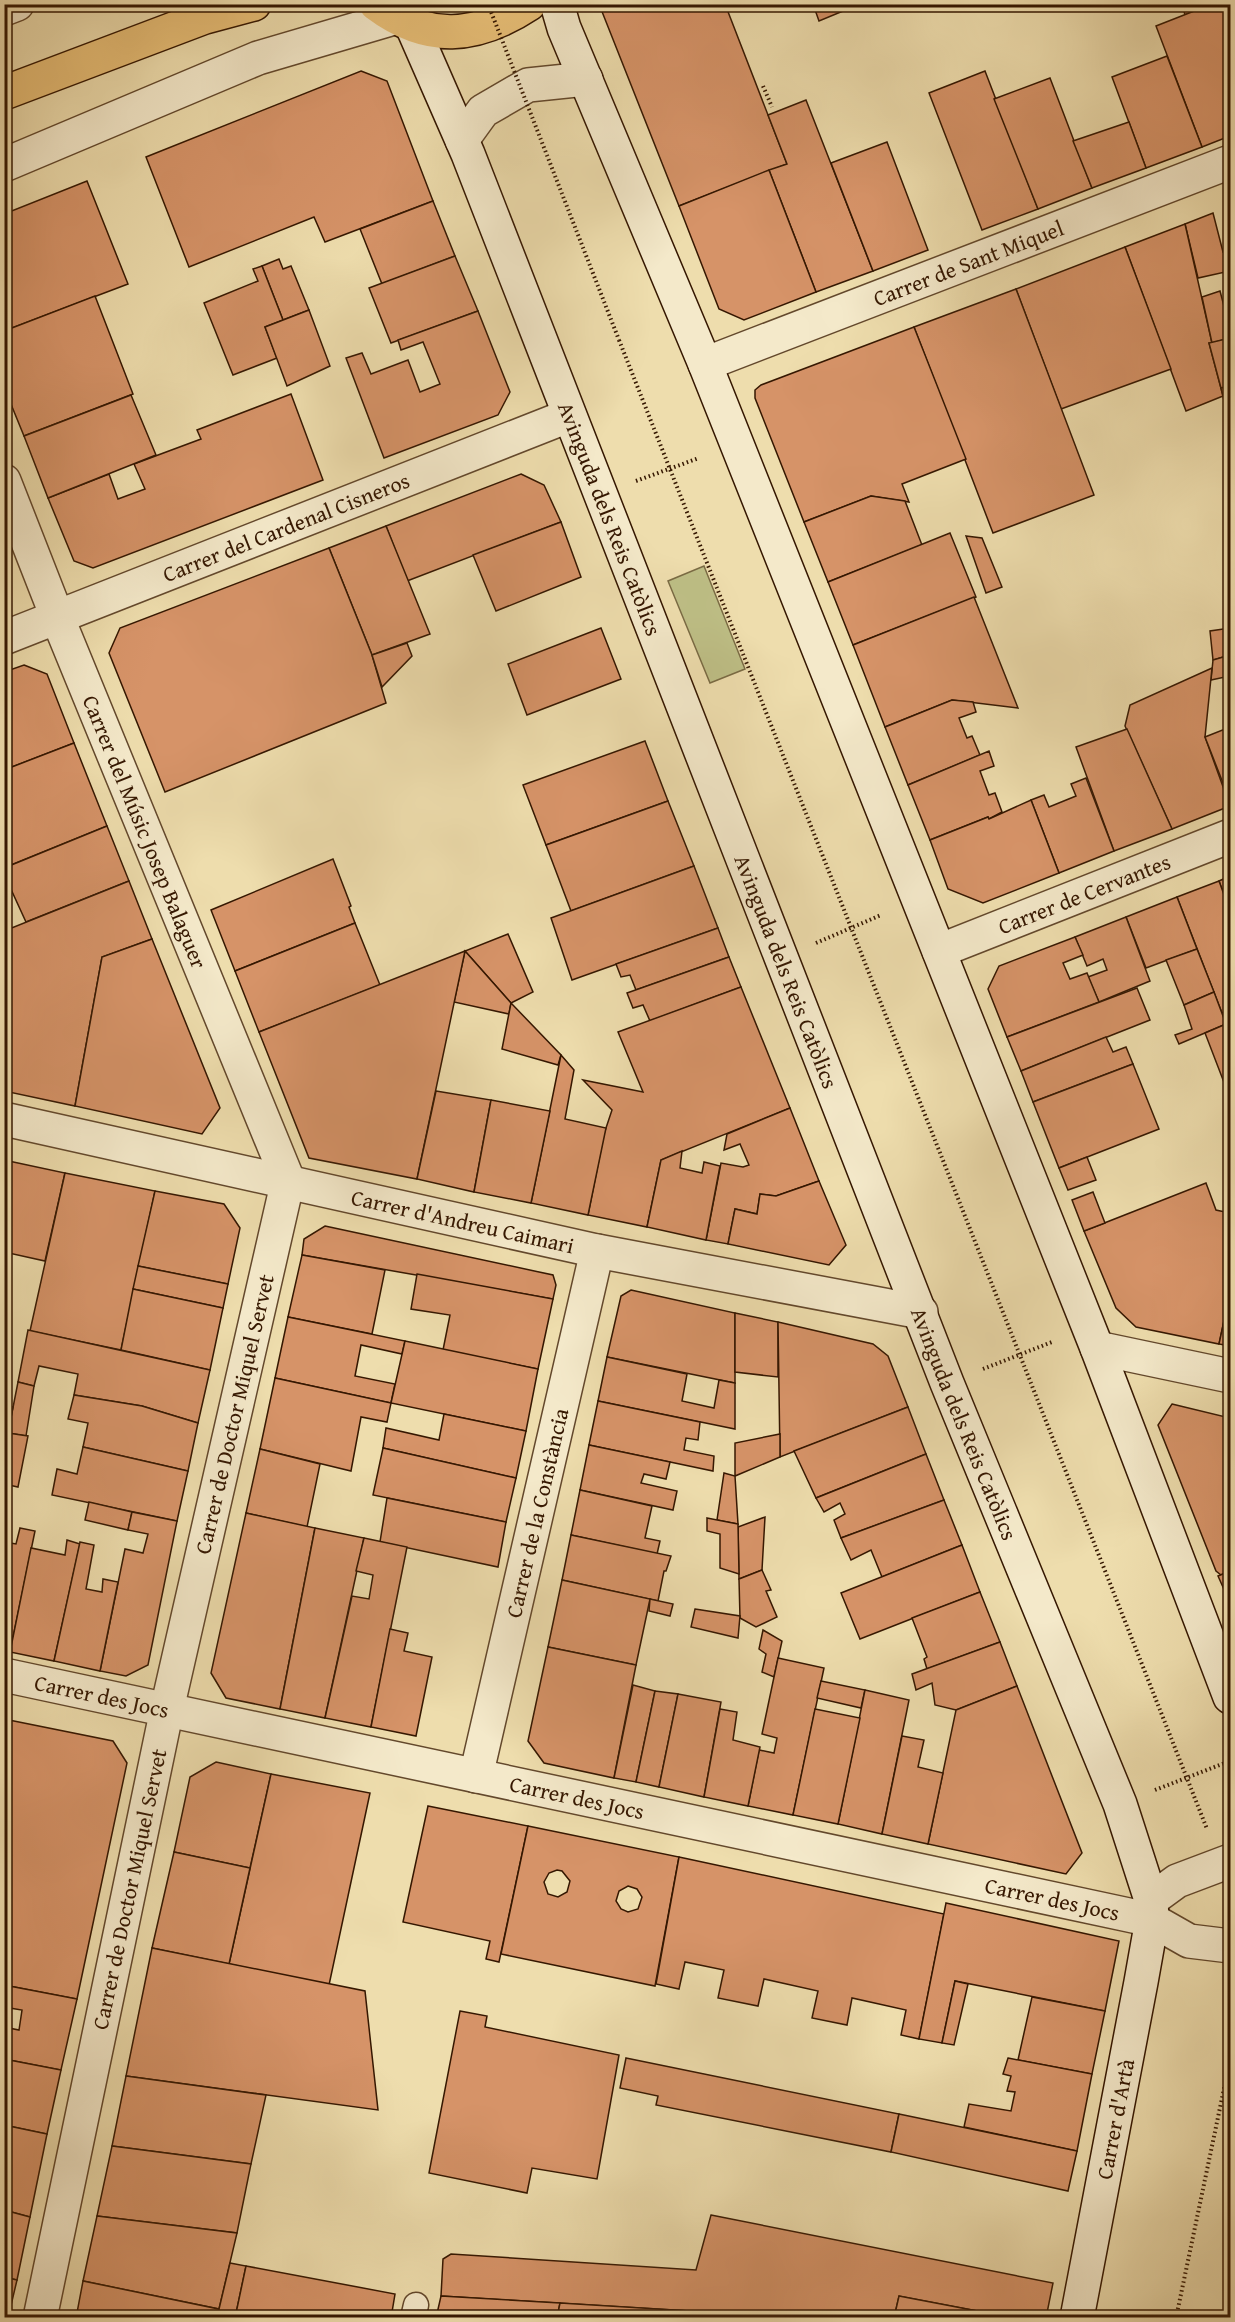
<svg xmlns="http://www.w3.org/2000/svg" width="1235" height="2322" viewBox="0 0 1235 2322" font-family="'Gentium Book Plus',serif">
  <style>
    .green { fill: #bebf86; stroke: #7a6b44; stroke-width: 1.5 }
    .building { fill: #d69368; stroke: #351701; stroke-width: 1.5; fill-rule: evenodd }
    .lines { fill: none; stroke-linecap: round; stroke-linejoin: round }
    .service-casing { stroke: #63482c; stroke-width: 27 }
    .minor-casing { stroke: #63482c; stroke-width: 36 }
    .secondary-casing { stroke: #351701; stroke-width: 36 }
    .primary-casing { stroke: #351701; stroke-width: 36 }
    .path { stroke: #351701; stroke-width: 4; stroke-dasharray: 1.5 3; stroke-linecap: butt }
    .service { stroke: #f4e9ca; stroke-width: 24 }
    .minor { stroke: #f4e9ca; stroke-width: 33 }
    .secondary { stroke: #f4e9ca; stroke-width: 33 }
    .primary { stroke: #e7be76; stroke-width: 33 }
    .path-bridge { stroke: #351701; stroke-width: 4; stroke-dasharray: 1.5 3; stroke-linecap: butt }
    .labels { text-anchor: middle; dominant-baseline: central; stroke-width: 6; stroke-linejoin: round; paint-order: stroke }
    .street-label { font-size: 22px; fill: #351701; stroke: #f4e9ca }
  </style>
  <rect width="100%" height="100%" fill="#eeddad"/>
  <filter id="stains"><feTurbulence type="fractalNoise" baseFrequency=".00333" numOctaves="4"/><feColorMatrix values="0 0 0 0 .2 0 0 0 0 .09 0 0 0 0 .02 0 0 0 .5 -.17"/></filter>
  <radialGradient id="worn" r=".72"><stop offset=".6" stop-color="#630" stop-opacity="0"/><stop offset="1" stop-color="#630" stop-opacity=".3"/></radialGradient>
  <polygon class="green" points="704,566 745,669 710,683 668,581"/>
  <g class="building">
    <polygon points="599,4 725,4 787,164 679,206"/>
    <polygon points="813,4 860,4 819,21"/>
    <polygon points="1182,4 1212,4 1185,15"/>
    <polygon points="1212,4 1230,4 1230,136 1202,147 1156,26"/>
    <polygon points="1167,56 1202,147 1146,168 1112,77"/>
    <polygon points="361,71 387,81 433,201 325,242 314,217 189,267 146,157"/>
    <polygon points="985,71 1038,209 982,230 929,93"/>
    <polygon points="1050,78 1092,188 1038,209 994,99"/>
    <polygon points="806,100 873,271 816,292 769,170 787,164 768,115"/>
    <polygon points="1129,122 1146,168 1092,188 1073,141"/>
    <polygon points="887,142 928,250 873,271 831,163"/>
    <polygon points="769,170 816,292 744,320 719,309 679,206"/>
    <polygon points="87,181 128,284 4,331 4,214"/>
    <polygon points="433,201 455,256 382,284 360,229"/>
    <polygon points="1213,213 1223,252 1230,249 1230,271 1198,278 1185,224"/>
    <polygon points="1185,224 1212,343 1209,343 1223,396 1186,411 1125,247"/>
    <polygon points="1125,247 1171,369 1061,409 1016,289"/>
    <polygon points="455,256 478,311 391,343 369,288"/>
    <polygon points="279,259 283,269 291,266 309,310 283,320 262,266"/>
    <polygon points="262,266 283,320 265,327 277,358 233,375 204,303 258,281 253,269"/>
    <polygon points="1016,289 1094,495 993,533 914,327"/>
    <polygon points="1220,291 1225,310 1230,308 1230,338 1212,343 1202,297"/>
    <polygon points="95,296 133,394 24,436 4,387 4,331"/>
    <polygon points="309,310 330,366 287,386 265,327"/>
    <polygon points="478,311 510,392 498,415 384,458 346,358 362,353 371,374 408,360 420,392 440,384 423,342 401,350 398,340"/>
    <polygon points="914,327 966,459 902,484 909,502 871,496 804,522 755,398 755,390 761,385"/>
    <polygon points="1230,338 1230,386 1221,388 1209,343"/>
    <polygon points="1230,386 1230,416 1228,417 1221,388"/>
    <polygon points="291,394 323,480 93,568 74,561 48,498 109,474 118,499 145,489 134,464 201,439 197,430"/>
    <polygon points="131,395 156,455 48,498 24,436"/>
    <polygon points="521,474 544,485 561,522 407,581 386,526"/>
    <polygon points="871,496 905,501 922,545 828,582 804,522"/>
    <polygon points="561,522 581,577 496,611 473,555"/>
    <polygon points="386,526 430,634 372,655 329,548"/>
    <polygon points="950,533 976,597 853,645 828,582"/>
    <polygon points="966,536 982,538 1002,587 986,593"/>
    <polygon points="329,548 372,655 386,703 165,792 109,653 120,628"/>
    <polygon points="4,565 11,582 4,598"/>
    <polygon points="974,597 1018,708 952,700 885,727 853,645"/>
    <polygon points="601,628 621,679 527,715 508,664"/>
    <polygon points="1230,628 1230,655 1213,660 1210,631"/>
    <polygon points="407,643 412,656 382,687 372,655"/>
    <polygon points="1230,655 1230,676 1211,680 1213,660"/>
    <polygon points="24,665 47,674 74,743 4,770 4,672"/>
    <polygon points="1212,668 1205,737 1230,806 1172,829 1125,726 1130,705"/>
    <polygon points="952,700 973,702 976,712 959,718 967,738 972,736 980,755 908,785 885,727"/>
    <polygon points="1230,727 1230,801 1205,737"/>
    <polygon points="1127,729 1172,829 1114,851 1076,747"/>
    <polygon points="645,741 668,801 546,845 523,785"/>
    <polygon points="74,743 107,826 11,865 4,848 4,770"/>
    <polygon points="989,751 994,766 980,771 989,795 995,793 1002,812 989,819 988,817 930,840 908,785"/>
    <polygon points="1086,778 1114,851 1059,873 1031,800 1044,795 1049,807 1076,796 1071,784"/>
    <polygon points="1031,800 1059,873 983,903 948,889 930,840 988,817 989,819"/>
    <polygon points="668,801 694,866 571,911 546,845"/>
    <polygon points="107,826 129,881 26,922 4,874 4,868"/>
    <polygon points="333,859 351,906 349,907 355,923 235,971 211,910"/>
    <polygon points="694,866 718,928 572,980 551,918"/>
    <polygon points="1230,876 1230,911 1219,881"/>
    <polygon points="129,881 152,939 102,957 75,1106 4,1091 4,931"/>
    <polygon points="1219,881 1230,911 1230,936 1224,939 1230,958 1230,1009 1222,1013 1177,897"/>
    <polygon points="1177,897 1197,949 1146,968 1126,917"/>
    <polygon points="1126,917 1150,981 1099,1002 1088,977 1107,970 1103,959 1087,966 1075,937"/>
    <polygon points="355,923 380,985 259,1032 235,971"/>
    <polygon points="718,928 729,957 636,990 630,975 621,977 616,964"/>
    <polygon points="508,934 533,992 511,1003 465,951"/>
    <polygon points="1075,937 1083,955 1063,963 1070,979 1087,973 1099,1002 1007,1037 988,989 999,966"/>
    <polygon points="152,939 220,1108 202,1134 75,1106 102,957"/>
    <polygon points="1197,949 1214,992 1184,1005 1166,960"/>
    <polygon points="465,951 511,1003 509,1014 454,1002"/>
    <polygon points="465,951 417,1179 309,1158 259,1032"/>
    <polygon points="729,957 741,987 650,1021 643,1005 633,1008 627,993"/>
    <polygon points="741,987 790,1108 661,1160 647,1227 588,1215 604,1134 612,1110 583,1080 643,1092 618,1032"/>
    <polygon points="1137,988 1150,1020 1021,1071 1007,1037"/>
    <polygon points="1214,992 1226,1024 1179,1044 1175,1035 1192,1029 1184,1005"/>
    <polygon points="511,1003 561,1055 558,1065 502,1049"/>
    <polygon points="1226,1024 1230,1034 1230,1098 1205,1033"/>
    <polygon points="1106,1037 1113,1052 1126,1047 1133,1064 1033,1102 1021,1071"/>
    <polygon points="561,1055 574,1070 565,1119 606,1128 588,1215 531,1203"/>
    <polygon points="1133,1064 1159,1129 1059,1168 1033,1102"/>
    <polygon points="436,1091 491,1100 474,1192 417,1179"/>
    <polygon points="491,1100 550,1111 531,1203 474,1192"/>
    <polygon points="790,1108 819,1181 776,1196 760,1194 757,1214 735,1209 728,1244 706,1240 721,1163 743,1167 749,1165 740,1144 724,1150 727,1134"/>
    <polygon points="682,1151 680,1168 702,1173 704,1162 720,1166 706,1240 647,1227 661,1160"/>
    <polygon points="1087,1157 1096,1180 1068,1190 1059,1168"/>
    <polygon points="4,1160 65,1173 45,1261 4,1252"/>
    <polygon points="65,1173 155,1191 121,1350 30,1331"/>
    <polygon points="819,1181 846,1245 829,1265 728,1244 735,1209 757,1214 760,1194 776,1196"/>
    <polygon points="1206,1183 1216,1210 1230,1213 1230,1293 1219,1344 1136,1327 1116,1308 1084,1231"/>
    <polygon points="155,1191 224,1204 240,1228 228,1284 138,1266"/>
    <polygon points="1093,1192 1105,1223 1084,1231 1072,1200"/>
    <polygon points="325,1226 553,1275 556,1285 553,1299 302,1255 304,1239"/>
    <polygon points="302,1255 385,1270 372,1334 288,1317"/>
    <polygon points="138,1266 228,1284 223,1308 133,1289"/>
    <polygon points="417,1274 553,1299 538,1369 443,1350 450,1315 411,1309"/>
    <polygon points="133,1289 223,1308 210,1370 121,1350"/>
    <polygon points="631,1290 735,1313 735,1383 607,1357 621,1296"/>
    <polygon points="1230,1293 1230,1346 1219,1344"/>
    <polygon points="735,1313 778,1322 778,1377 735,1372"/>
    <polygon points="288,1317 405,1341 402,1354 361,1345 355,1376 395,1384 391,1403 275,1378"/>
    <polygon points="778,1322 873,1344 888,1356 908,1407 780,1457"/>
    <polygon points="28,1330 210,1370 198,1423 142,1406 74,1395 78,1374 39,1366 34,1386 18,1382"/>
    <polygon points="405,1341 538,1369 526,1431 391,1403"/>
    <polygon points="607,1357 687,1374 682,1401 714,1408 719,1380 735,1383 735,1429 598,1401"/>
    <polygon points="275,1378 391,1403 387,1422 361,1417 351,1471 260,1449"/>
    <polygon points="18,1382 34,1386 26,1436 8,1433"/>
    <polygon points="74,1395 142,1406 198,1423 188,1471 83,1447 88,1423 68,1419"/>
    <polygon points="598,1401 700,1422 698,1440 686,1438 684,1450 714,1456 713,1471 589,1445"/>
    <polygon points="1172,1404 1230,1418 1230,1571 1221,1575 1216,1571 1158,1425"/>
    <polygon points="4,1405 13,1407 4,1452"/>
    <polygon points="908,1407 926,1454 816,1498 794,1451"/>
    <polygon points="444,1414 526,1431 516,1478 383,1448 386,1428 439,1440"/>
    <polygon points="8,1433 28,1436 18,1487 4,1484 4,1452"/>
    <polygon points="780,1434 780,1457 735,1476 735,1443"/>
    <polygon points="589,1445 670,1462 666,1479 644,1474 641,1483 677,1491 673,1510 580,1490"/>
    <polygon points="83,1447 188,1471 177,1521 52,1495 57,1469 77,1474"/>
    <polygon points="383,1448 516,1478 506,1522 373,1495"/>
    <polygon points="260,1449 320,1464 307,1527 246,1513"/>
    <polygon points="926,1454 944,1500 841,1538 834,1520 845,1514 840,1503 824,1512 816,1498"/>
    <polygon points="724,1473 735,1476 738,1524 717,1520"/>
    <polygon points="580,1490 652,1506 645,1538 660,1541 657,1554 571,1535"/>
    <polygon points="387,1498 506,1522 498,1567 380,1542"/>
    <polygon points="944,1500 962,1545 882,1577 871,1550 851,1560 841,1538"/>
    <polygon points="89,1502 132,1512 128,1530 85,1520"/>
    <polygon points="132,1512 177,1521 148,1665 126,1676 100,1671 125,1549 143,1553 148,1534 128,1530"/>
    <polygon points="246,1513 315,1528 280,1709 226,1698 211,1673"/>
    <polygon points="765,1517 762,1570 739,1579 738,1527"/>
    <polygon points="707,1518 738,1524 739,1574 720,1568 720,1534 707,1531"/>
    <polygon points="20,1528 35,1531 10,1652 4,1651 4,1542 16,1544"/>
    <polygon points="315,1528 364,1538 325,1718 280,1709"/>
    <polygon points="571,1535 671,1556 666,1571 664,1571 658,1601 562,1580"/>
    <polygon points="364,1538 407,1547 371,1727 325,1718 352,1596 369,1599 373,1575 356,1571"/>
    <polygon points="67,1540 80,1544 54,1661 10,1652 31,1548 65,1555"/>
    <polygon points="80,1542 94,1545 86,1589 102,1592 103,1579 118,1582 100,1671 54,1661"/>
    <polygon points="962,1545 980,1592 860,1639 841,1593"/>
    <polygon points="762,1570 771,1590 766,1591 777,1617 756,1627 740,1618 739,1579"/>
    <polygon points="1230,1571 1230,1603 1218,1576"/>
    <polygon points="562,1580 650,1599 636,1665 548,1647"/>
    <polygon points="980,1592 1000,1642 927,1669 924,1659 927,1657 912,1618"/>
    <polygon points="650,1599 673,1604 670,1616 649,1611"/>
    <polygon points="695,1609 740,1616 738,1638 691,1627"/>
    <polygon points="390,1629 408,1633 404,1651 432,1657 416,1736 371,1727"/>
    <polygon points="763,1630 782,1641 774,1677 762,1672 766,1654 759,1649"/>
    <polygon points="1000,1642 1017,1686 956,1710 935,1705 932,1683 916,1690 912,1674"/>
    <polygon points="548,1647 636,1665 614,1778 544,1763 528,1741"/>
    <polygon points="778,1658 824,1668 793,1815 748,1806 759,1750 774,1753 777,1738 762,1734"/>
    <polygon points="821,1681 865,1690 861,1708 817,1698"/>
    <polygon points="633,1685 655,1691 636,1782 614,1778"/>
    <polygon points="1017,1686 1082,1853 1066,1874 928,1844 956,1710"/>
    <polygon points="865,1690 909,1700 882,1834 838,1824"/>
    <polygon points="655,1691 678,1694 659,1787 636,1782"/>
    <polygon points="678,1694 721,1702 704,1797 659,1787"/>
    <polygon points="720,1709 737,1712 733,1740 760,1747 748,1806 704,1797"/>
    <polygon points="815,1709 860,1718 838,1824 793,1815"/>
    <polygon points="4,1719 113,1741 127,1763 77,1999 4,1985"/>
    <polygon points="902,1736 924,1740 918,1767 943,1773 928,1844 882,1834"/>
    <polygon points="216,1762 271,1774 250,1868 174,1852 190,1777"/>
    <polygon points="271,1774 370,1793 329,1985 229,1964"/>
    <polygon points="428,1806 528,1826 499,1962 486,1959 490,1941 403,1922"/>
    <path d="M528 1826 679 1857 655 1986 501 1954ZM557 1870 562 1871 570 1881 567 1892 558 1897 548 1894 544 1882 549 1873ZM628 1886 637 1889 642 1897 638 1909 628 1912 621 1909 616 1901 619 1891Z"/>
    <polygon points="174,1852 250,1868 229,1964 152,1948"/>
    <polygon points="679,1857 944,1914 919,2039 901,2035 906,2010 852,1998 847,2025 812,2018 818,1991 764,1979 758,2006 718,1998 724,1970 685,1962 679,1989 656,1984"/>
    <polygon points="946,1903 1119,1941 1105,2011 955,1981 942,2043 919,2039"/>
    <polygon points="152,1948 365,1991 378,2110 126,2076"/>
    <polygon points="955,1981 968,1984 954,2045 942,2043"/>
    <polygon points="4,1985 77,1999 61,2070 4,2059 4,2027 19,2030 22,2010 4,2007"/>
    <polygon points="1032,1997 1105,2011 1092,2074 1018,2060"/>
    <polygon points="460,2011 487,2016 485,2027 619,2055 597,2179 532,2168 527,2193 429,2173"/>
    <polygon points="626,2058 899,2114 891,2152 656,2105 658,2096 620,2088"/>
    <polygon points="1008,2058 1092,2074 1077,2151 964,2127 969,2104 1011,2111 1015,2092 1007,2091 1011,2076 1003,2074"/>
    <polygon points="4,2059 61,2070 47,2134 4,2125"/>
    <polygon points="126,2076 266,2095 251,2164 112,2146"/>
    <polygon points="899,2114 1077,2151 1068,2191 891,2152"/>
    <polygon points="4,2125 47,2134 30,2217 4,2210"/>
    <polygon points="112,2146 251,2164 237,2233 97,2216"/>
    <polygon points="4,2210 30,2217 17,2280 4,2277"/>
    <polygon points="711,2215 1053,2283 1046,2318 1014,2318 899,2296 894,2318 805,2318 441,2296 443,2259 451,2254 696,2270"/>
    <polygon points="97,2216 237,2233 219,2309 83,2281"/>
    <polygon points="230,2263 246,2266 235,2318 76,2318 83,2281 219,2309"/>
    <polygon points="246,2266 395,2294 391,2318 235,2318"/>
    <polygon points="4,2277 17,2280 8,2318 4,2318"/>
    <polygon points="441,2296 560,2303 557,2318 436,2318"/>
    <polygon points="899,2296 1014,2318 894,2318"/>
    <polygon points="560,2303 805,2318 557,2318"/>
  </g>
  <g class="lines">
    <defs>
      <polyline id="service" points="413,2318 416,2305"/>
      <g id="minor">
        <polyline points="4,9 17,4"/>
        <polyline points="462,140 483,111 528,85 586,79"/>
        <polyline points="4,165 258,58 394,18"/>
        <path id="s1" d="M705 364 1230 162"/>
        <path id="s2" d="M4 481 58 619 288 1180 167 1709 40 2318"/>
        <path id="s3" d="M4 638 568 416"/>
        <path id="s4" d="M939 951 1230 836"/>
        <path id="s5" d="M4 1119 597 1251 921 1312"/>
        <polyline points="1097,1348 1230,1376"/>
        <path id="s6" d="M4 1675 1152 1920 1189 1941 1230 1946"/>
        <path id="s7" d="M476 1776 597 1251"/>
        <polyline points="1151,1900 1177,1881 1230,1861"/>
      </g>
      <g id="secondary">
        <polyline points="557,4 564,28 705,364 1097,1348 1230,1697"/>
        <path id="s8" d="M412 26 468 154 947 1383 1120 1804 1151 1900 1152 1920 1141 1982 1077 2318"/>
      </g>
      <g id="primary">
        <path d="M376 4C428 43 476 39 529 4"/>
        <polyline points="4,93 205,17 254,4"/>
      </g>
    </defs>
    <use href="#service" class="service-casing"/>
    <use href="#minor" class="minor-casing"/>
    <use href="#secondary" class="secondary-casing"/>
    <use href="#primary" class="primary-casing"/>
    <g class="path">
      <polyline points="763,86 772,107"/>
      <polyline points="619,340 1207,1829"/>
      <polyline points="636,481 699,458"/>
      <polyline points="816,943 881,915"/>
      <polyline points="983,1369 1052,1342"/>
      <polyline points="1155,1790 1230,1761"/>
      <polyline points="1176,2318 1230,2060"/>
    </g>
    <use href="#service" class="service"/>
    <use href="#minor" class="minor"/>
    <use href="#secondary" class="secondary"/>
    <use href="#primary" class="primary"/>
    <polyline class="path-bridge" points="488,4 619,340"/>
  </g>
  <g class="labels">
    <g class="street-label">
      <text stroke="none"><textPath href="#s1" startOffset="282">Carrer de Sant Miquel</textPath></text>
      <text stroke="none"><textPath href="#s8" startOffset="531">Avinguda dels Reis Catòlics</textPath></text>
      <text stroke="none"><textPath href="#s3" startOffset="303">Carrer del Cardenal Cisneros</textPath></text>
      <text stroke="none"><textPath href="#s2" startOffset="378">Carrer del Músic Josep Balaguer</textPath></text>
      <text stroke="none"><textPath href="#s4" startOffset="156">Carrer de Cervantes</textPath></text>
      <text stroke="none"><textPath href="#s8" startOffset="1017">Avinguda dels Reis Catòlics</textPath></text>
      <text stroke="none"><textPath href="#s5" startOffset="470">Carrer d'Andreu Caimari</textPath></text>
      <text transform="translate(234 1414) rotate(-77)">Carrer de Doctor Miquel Servet</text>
      <text stroke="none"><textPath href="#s8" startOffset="1503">Avinguda dels Reis Catòlics</textPath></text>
      <text stroke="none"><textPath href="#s7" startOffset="270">Carrer de la Constància</textPath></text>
      <text stroke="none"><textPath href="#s6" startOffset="100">Carrer des Jocs</textPath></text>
      <text stroke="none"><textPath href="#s6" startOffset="586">Carrer des Jocs</textPath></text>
      <text transform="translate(129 1889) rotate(-78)">Carrer de Doctor Miquel Servet</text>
      <text stroke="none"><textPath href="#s6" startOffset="1072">Carrer des Jocs</textPath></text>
      <text transform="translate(1115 2119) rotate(-79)">Carrer d'Artà</text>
    </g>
  </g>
  <rect width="1235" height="2322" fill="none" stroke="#eeddad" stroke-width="24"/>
  <rect x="6" y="6" width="1223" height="2310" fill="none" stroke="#351701" stroke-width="3"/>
  <rect x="12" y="12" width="1211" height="2298" fill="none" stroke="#351701" stroke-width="1.5"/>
  <rect width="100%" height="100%" filter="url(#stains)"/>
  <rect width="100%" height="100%" fill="url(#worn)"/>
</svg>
